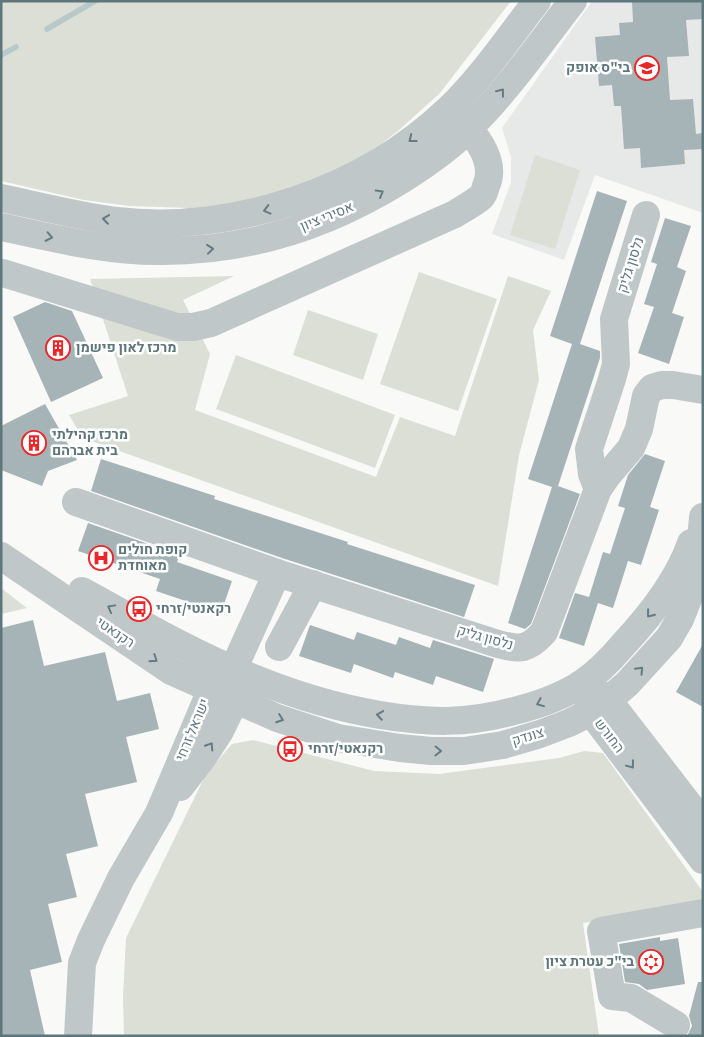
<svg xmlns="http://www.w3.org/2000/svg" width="704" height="1037" viewBox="0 0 704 1037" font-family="'Source Sans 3',Heebo,sans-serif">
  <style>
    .built { fill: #e7e9e8 }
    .green { fill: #dbdfd6 }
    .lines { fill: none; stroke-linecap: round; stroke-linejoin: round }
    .stream { stroke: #b8c9ca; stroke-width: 5.5 }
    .building { fill: #a6b4b7 }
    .minor { stroke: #c0c7c9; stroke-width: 28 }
    .oneway { stroke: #637b81 }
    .labels { text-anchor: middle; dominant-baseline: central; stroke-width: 5; stroke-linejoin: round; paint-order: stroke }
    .poi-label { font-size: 14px; font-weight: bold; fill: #5e777d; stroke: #fff; text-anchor: start }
    .street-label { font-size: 14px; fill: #5e777d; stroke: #fff }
  </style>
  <rect width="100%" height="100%" fill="#f9f9f7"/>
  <polygon class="built" points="592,1 703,1 703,213 595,175 564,260 492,234 511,182 511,157 502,128"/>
  <g class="green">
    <polygon points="1,1 511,1 440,93 398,131 364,157 325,175 275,194 234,204 190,208 130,206 84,200 1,181"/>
    <polygon points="535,155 580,170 555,249 510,235"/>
    <polygon points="419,272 497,299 458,411 380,384"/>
    <polygon points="234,276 183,300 210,354 195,410 376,477 400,417 455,436 508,276 551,291 533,330 539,380 519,455 498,586 83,438 69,415 128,396 90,279"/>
    <polygon points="308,310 378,334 363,380 293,355"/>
    <polygon points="236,355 395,415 375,468 216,409"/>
    <polygon points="1,588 27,608 1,614"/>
    <polygon points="253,740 374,771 439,774 559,758 584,751 603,753 703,892 703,901 583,923 599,1036 124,1036 123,997 126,938 206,774 232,744"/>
  </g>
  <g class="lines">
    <g class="stream">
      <polyline points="47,29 95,1"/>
      <polyline points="1,55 16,47"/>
    </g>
  </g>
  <g class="building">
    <polygon points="632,1 703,1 703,19 686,20 689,56 667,57 670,100 693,99 696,134 703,133 703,149 684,150 685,164 641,168 640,148 624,149 621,106 614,106 612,85 599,86 595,37 620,35 619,23 633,22"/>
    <polygon points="597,191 627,201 580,344 600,351 600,358 558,486 580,494 531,624 525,629 508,623 552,487 528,479 572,344 550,336"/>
    <polygon points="665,218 691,226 677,267 686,271 672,313 684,317 669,364 638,353 654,307 644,304 657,264 651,262"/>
    <polygon points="45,302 72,311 103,378 51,402 13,317"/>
    <polygon points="45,404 77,460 48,471 42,486 1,470 1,426"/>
    <polygon points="645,454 665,461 650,507 659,510 641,565 628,561 613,608 598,603 584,646 559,638 575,593 589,597 603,552 610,554 625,508 618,506 628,475"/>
    <polygon points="101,459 215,496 214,499 348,542 347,544 475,585 464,617 282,558 91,491"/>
    <polygon points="88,523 180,555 177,562 232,581 221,613 156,591 160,579 78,551"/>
    <polygon points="33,620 44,666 105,652 117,701 150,693 159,729 126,737 137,782 85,794 98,846 66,854 77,897 48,904 62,962 30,970 45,1036 1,1036 1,628"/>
    <polygon points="310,625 354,640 357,632 396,645 399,637 430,648 433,640 494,659 483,692 436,676 433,685 395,672 393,678 354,664 351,673 299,656"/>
    <polygon points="703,644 703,707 676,692"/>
    <polygon points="660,937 660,941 678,938 685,984 647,990 639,984 625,982 619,944"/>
    <polygon points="698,982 703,982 703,1036 687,1036 692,1026 689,1016"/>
  </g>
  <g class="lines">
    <g class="minor">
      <path d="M1 198C39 206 77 216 116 221 234 234 363 191 449 109 482 77 509 37 537 1"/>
      <path d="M1 227C53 238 105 251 158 251 246 252 327 226 401 180 425 165 450 148 470 127 507 91 541 42 573 1"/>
      <path d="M3 273 177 327H193L211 323 455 214C463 209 474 203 481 197 484 194 485 190 486 186 498 160 473 132 456 115"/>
      <polyline points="598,489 592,474 589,449 612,379 616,364 614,319 646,215"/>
      <path d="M76 502 277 573 498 644C520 650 528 650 544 632L598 489 607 476 631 448 639 429 646 396 652 388 662 385H673L703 390"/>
      <polyline points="1,556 171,671 277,718 338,738 400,748 431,751 464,751 503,745 540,734 569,723 591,712 608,700 627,684 669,638 680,619 692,589 700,553 703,517"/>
      <path d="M82 591C179 645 268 696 380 715 429 723 466 724 514 711 538 705 564 696 584 682 598 672 611 659 622 646 650 616 678 581 691 543"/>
      <polyline points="279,647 313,584"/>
      <polyline points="593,690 608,700 703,823"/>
      <polyline points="586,694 591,712 703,860"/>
      <polyline points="180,787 203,757 220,731 235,700 233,681"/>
      <polyline points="676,1025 631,998 612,996 601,931 703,913"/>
      <polyline points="78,1036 82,963 91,940 121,878 159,813 211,690 233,670 277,573"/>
    </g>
  </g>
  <defs><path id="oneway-chevron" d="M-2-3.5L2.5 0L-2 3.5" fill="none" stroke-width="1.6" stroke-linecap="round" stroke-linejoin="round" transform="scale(1.25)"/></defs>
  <g class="oneway">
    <use href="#oneway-chevron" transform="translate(501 92) rotate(-52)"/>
    <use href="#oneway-chevron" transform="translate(412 139) rotate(142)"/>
    <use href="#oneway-chevron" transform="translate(380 193) rotate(-30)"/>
    <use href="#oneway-chevron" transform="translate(267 210) rotate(165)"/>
    <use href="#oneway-chevron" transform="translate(106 219) rotate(-172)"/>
    <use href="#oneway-chevron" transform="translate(49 237) rotate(12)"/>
    <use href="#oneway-chevron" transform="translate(210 249) rotate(-6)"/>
    <use href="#oneway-chevron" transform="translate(111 608) rotate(-151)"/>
    <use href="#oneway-chevron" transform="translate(650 614) rotate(128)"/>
    <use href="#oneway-chevron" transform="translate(154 659) rotate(34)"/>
    <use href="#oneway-chevron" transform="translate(640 670) rotate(-47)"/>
    <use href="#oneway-chevron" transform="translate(540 703) rotate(158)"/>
    <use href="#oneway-chevron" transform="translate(380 715) rotate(-171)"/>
    <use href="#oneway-chevron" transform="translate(280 719) rotate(20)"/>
    <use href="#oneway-chevron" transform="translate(210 746) rotate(-57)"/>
    <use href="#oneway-chevron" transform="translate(438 751) rotate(1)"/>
    <use href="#oneway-chevron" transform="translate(631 765) rotate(53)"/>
  </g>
  <defs>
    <symbol id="school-ring" viewBox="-11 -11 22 22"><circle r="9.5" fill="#fff" stroke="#ea2628" stroke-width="1.5"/><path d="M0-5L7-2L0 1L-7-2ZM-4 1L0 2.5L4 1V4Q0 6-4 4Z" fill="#ea2628"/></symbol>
    <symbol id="building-ring" viewBox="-11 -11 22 22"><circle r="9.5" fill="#fff" stroke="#ea2628" stroke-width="1.5"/><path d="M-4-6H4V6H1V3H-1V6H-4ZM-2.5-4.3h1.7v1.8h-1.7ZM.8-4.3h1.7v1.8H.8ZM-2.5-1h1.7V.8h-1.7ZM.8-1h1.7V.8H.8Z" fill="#ea2628"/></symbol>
    <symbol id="hospital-ring" viewBox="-11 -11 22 22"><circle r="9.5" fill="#fff" stroke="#ea2628" stroke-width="1.5"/><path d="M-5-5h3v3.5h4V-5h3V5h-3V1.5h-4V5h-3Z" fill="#ea2628"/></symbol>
    <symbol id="bus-ring" viewBox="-11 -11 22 22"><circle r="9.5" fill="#fff" stroke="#ea2628" stroke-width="1.5"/><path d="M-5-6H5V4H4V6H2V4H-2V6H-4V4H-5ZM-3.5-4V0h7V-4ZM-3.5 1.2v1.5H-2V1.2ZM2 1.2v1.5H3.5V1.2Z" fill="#ea2628"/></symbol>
    <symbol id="synagogue-ring" viewBox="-11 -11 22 22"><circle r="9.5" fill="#fff" stroke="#ea2628" stroke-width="1.5"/><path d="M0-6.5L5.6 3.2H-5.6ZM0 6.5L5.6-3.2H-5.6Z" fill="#ea2628"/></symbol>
  </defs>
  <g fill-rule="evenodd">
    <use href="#school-ring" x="633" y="54" width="28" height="28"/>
    <use href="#building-ring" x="44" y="334" width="28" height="28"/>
    <use href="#building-ring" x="20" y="429" width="28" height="28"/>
    <use href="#hospital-ring" x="87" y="544" width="28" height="28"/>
    <use href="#bus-ring" x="125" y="595" width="28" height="28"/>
    <use href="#bus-ring" x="276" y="735" width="28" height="28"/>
    <use href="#synagogue-ring" x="637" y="948" width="28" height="28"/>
  </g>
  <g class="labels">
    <g class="poi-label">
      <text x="630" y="68" text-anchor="end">בי"ס אופק</text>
      <text x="76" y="348">מרכז לאון פישמן</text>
      <text x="52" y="435">מרכז קהילתי<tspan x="52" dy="16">בית אברהם</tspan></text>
      <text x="118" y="550">קופת חולים<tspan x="118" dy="16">מאוחדת</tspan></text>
      <text x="156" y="609">רקאנטי/זרחי</text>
      <text x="308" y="749">רקנאטי/זרחי</text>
      <text x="634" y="962" text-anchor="end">בי"כ עטרת ציון</text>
    </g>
    <g class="street-label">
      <text transform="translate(327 217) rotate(-22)">אסירי ציון</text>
      <text transform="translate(631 265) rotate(-72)">נלסון גליק</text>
      <text transform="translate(115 633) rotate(34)">רקנאטי</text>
      <text transform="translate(485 638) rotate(16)">נלסון גליק</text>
      <text transform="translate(193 730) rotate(-67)">ישראל זרחי</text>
      <text transform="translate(609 736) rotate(53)">החורש</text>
      <text transform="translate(528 737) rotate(-17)">צונדק</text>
    </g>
  </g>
  <rect width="704" height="1037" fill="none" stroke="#5e777d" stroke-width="5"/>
</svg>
